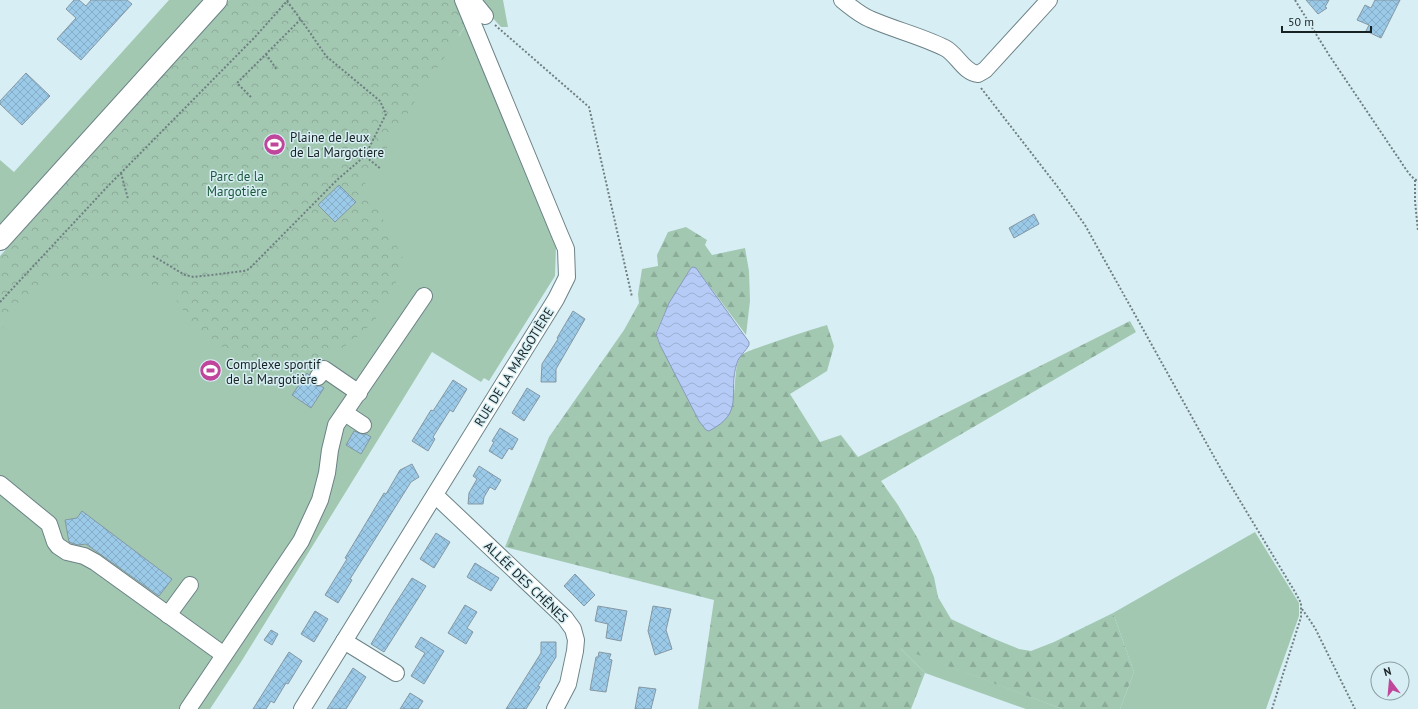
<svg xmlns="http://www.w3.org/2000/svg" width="1418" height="709" viewBox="0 0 1418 709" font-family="'PT Sans',sans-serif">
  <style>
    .green { fill: #a2c8b2 }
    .forest { fill: url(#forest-firs) }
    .park { fill: url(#park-crowns) }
    .water { fill: url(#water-waves); stroke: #8799b7 }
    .building { fill: url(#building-cross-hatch); stroke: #8597a3 }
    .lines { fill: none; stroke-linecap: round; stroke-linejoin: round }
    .minor-casing { stroke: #6c8286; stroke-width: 18 }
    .major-casing { stroke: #6c8286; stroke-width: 22 }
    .path { stroke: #6f7f81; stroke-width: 2; stroke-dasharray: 2 2; stroke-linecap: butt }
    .minor { stroke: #fff; stroke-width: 16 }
    .major { stroke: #fff; stroke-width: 20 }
    .labels { text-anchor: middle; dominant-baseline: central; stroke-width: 3; stroke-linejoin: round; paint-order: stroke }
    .poi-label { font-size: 13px; fill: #192223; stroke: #d7eff4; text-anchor: start }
    .park-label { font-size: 13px; fill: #1d573b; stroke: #d7eff4 }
    .street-label { font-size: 13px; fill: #192223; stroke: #d7eff4 }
  </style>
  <defs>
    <pattern id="forest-firs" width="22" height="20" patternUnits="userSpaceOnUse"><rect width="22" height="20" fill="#a2c8b2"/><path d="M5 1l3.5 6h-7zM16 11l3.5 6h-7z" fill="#8bac99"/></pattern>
    <pattern id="park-crowns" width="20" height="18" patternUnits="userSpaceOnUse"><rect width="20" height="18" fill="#a2c8b2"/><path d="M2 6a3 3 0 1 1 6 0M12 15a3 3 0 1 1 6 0" fill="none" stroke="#8bac99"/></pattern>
    <pattern id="water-waves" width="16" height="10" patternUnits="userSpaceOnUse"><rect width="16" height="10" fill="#b6ccf7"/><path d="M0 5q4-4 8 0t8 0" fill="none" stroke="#9cafd3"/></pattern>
    <pattern id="building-cross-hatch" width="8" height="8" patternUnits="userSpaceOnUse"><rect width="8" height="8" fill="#9bcae8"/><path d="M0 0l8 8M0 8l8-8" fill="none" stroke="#85adc7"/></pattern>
  </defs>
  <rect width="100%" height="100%" fill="#d7eff4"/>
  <g class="green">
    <polygon points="169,0 206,0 0,228 0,160 14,172"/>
    <polygon points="291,0 459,36 466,25 474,47 556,246 555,276 489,381 484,378 481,382 432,352 241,662 210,709 0,709 0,320"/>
    <polygon points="476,0 503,0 508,27 501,27"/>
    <polygon points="1255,532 1299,603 1299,616 1266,709 1120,709 1134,672 1113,613"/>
    <polygon points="899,647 1062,709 1026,709 925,673"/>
  </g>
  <path class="forest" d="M686 227 707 240 705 245 712 255 745 248 749 271 750 301 746 335 696 268H691L669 303 657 330 656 334 658 341 699 421 706 430 708 431C737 417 733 397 736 371 737 365 738 358 743 354 747 351 755 349 760 347 782 339 804 332 827 325L834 346 827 371 790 394 820 442 841 435 858 457 1130 321 1136 332 881 481 898 505 918 539 934 577 938 597 951 619 992 638 1019 649 1031 651 1054 642 1113 613 1134 672 1120 709H1062L900 648 925 673 911 709H698L714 600 505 547 549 437 624 330 639 303 638 294 642 269 658 266 657 255 668 232Z"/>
  <path class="park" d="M229 0H457L466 25 414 103 365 184 403 258C398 272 396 288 388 301 352 363 278 384 216 343 204 335 191 322 182 309 179 305 176 298 172 294 149 278 102 275 75 276 68 276 61 276 54 278 45 281 9 321 0 331V256L104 141Z"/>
  <path class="water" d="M693 267 696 268 749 342V345C746 351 739 356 737 363 727 393 746 412 709 431L706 430 699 421 660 345 656 334 669 303 691 268Z"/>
  <g class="building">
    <polygon points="74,0 79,0 86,6 91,0 127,0 132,4 81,60 57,39 76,18 66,9"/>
    <polygon points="1306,0 1329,0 1325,7 1327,8 1318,14"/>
    <polygon points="1375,0 1400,0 1381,38 1366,31 1369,25 1357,20 1365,5 1371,8"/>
    <polygon points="26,73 50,96 22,125 0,104 0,101"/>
    <polygon points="339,185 356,202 335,222 318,205"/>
    <polygon points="1034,214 1039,224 1014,238 1009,228"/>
    <polygon points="573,311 585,319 556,369 556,382 541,382 542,364 558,339 557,338"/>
    <polygon points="307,373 309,375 309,380 312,384 316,386 321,386 324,388 311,408 292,395"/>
    <polygon points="453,380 467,389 453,412 450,410 433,437 435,439 428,451 412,441 431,410 433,411"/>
    <polygon points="527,388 540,396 524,421 512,413"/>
    <polygon points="500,428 518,439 512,450 509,448 502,459 489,451 494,442 492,441"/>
    <polygon points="354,431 362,434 366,434 371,437 361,454 346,445"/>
    <polygon points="412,464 419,477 411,482 350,579 352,580 338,603 325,595 347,559 345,558 384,493 386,494 400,470"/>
    <polygon points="479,466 501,480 495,490 490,487 484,497 483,504 468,504 469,493 477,479 473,476"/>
    <polygon points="82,511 172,579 159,596 86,544 78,545 69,542 65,520 77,518"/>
    <polygon points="436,533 450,542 434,568 420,559"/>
    <polygon points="475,563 499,578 491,591 467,577"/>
    <polygon points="575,574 595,595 584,606 564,586"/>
    <polygon points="412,578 426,586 384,652 371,644 392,609"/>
    <polygon points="465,605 477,612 467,628 473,632 466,644 448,633"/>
    <polygon points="598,606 627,611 621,641 606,638 608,624 595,621"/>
    <polygon points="653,606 671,609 666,630 672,649 655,655 648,631"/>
    <polygon points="315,611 328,619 314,642 301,634"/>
    <polygon points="271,630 278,634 272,645 264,640"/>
    <polygon points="421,637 444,651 424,684 411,676 425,653 415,647"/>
    <polygon points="541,642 556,642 556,657 538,686 540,687 526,709 506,709 541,653"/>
    <polygon points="289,652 302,661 288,684 286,683 274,703 271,701 266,709 253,709"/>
    <polygon points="599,652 611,654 609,659 612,660 606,692 590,690 596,657 598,657"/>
    <polygon points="353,668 366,677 346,709 327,709"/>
    <polygon points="639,687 656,689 651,709 635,709"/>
    <polygon points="410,693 423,701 418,709 400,709"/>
  </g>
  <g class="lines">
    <defs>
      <g id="minor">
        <polyline points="472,0 485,16"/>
        <path d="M842 0C851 7 860 15 870 19 895 30 921 36 945 48 957 54 964 73 978 74L985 70 1049 0"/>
        <polyline points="318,377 324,369 359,393"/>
        <polyline points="345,413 363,425"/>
        <polyline points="0,484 49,524 55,542 58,546 67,552 84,556 95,562 224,655"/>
        <polyline points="435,495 565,618 573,629 576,640 575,651 568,684 555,709"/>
        <polyline points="168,615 190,585"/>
        <polyline points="344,641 396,673"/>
        <polyline points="188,709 301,541 320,500 327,473 330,450 336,425 424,296"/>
        <polyline points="302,709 556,299 567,277 566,249 560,235 463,0"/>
      </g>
      <polyline id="major" points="0,240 217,0"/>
    </defs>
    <use href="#minor" class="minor-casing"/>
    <use href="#major" class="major-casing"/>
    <g class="path">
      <path d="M1295 0 1329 55 1397 156C1403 164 1409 177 1418 181"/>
      <polyline points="287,1 304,24 326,56 380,101 386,114 365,156 381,169"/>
      <polyline points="495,25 589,107 632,297"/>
      <polyline points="266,54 277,70"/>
      <polyline points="981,88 1057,186 1085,225 1222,471 1295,592 1301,603 1301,617 1272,709"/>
      <polyline points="251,97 237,83 301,19"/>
      <polyline points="121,173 128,199"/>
      <polyline points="1415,180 1415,201 1418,231"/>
      <polyline points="153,256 185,275 194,277 244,271 249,269 338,179 365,156"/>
      <polyline points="0,302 108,186 255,37 288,0"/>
      <polyline points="1302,609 1309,619 1315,628 1355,709"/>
    </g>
    <use href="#minor" class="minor"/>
    <use href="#major" class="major"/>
  </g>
  <defs>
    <symbol id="stadium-disc" viewBox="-11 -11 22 22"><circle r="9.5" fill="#bf469a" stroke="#d7eff4"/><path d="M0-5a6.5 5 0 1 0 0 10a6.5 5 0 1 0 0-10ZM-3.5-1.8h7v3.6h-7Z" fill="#fff"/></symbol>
  </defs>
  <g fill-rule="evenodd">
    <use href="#stadium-disc" x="262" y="132" width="25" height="25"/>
    <use href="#stadium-disc" x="198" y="358" width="25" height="25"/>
  </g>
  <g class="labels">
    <g class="poi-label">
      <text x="290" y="137">Plaine de Jeux<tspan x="290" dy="15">de La Margotiere</tspan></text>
      <text x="226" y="364">Complexe sportif<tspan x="226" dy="15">de la Margotière</tspan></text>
    </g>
    <g class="park-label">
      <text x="237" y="176">Parc de la<tspan x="237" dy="15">Margotière</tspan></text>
    </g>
    <g class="street-label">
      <text transform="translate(514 367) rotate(-58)">RUE DE LA MARGOTIÈRE</text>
      <text transform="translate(526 582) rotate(44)">ALLÉE DES CHÊNES</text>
    </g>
  </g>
  <g transform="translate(1390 681) rotate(344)"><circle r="19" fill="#d7eff4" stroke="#8b9da0"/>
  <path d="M0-3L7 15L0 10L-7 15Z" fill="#bf469a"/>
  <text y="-6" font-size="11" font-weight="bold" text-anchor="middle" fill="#192223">N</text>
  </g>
  <path d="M1282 26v6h89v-6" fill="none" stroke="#192223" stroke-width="2"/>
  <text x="1288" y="26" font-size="12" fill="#192223" stroke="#d7eff4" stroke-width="3" paint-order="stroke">50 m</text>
</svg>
